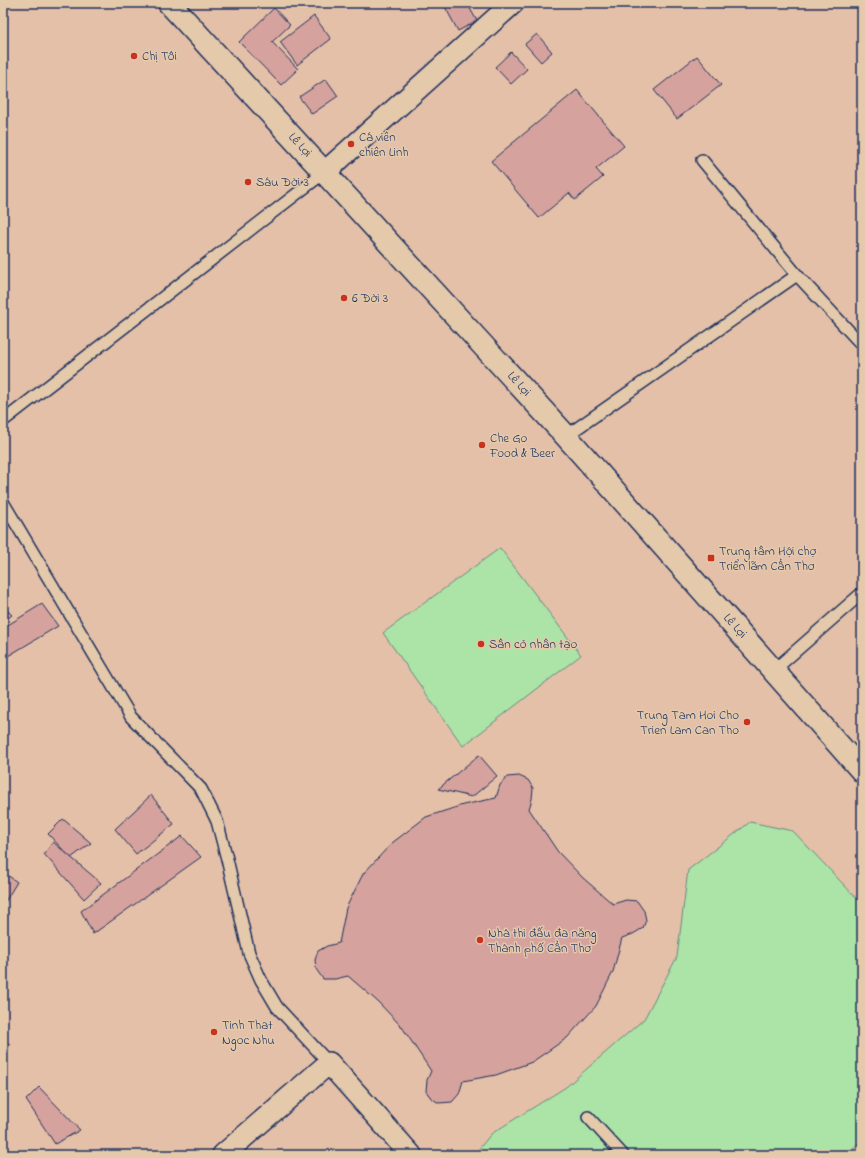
<svg xmlns="http://www.w3.org/2000/svg" width="865" height="1158" viewBox="0 0 865 1158" font-family="'Indie Flower',sans-serif">
  <style>
    .green { fill: #ace3a7; stroke: #648982 }
    .building { fill: #d6a29d; stroke: #1b2f5e }
    .lines { fill: none; stroke-linecap: round; stroke-linejoin: round }
    .lane-casing { stroke: #1b2f5e; stroke-width: 14 }
    .street-casing { stroke: #1b2f5e; stroke-width: 24 }
    .secondary-casing { stroke: #1b2f5e; stroke-width: 25 }
    .lane { stroke: #e4c9ab; stroke-width: 11 }
    .street { stroke: #e4c9ab; stroke-width: 21 }
    .secondary { stroke: #e4c9ab; stroke-width: 22 }
    .poi-dot { fill: #c8321e; stroke: #e4c9ab; stroke-width: 1.5 }
    .labels { text-anchor: middle; dominant-baseline: central; stroke-width: 3; stroke-linejoin: round; paint-order: stroke }
    .poi-label { font-size: 13px; fill: #1b2f5e; stroke: #e4c9ab; text-anchor: start }
    .street-label { font-size: 13px; fill: #1b2f5e; stroke: #e4c9ab }
  </style>
  <rect width="100%" height="100%" fill="#e5c0a8"/>
  <filter id="ink" filterUnits="userSpaceOnUse"><feTurbulence type="fractalNoise" baseFrequency=".025" numOctaves="2"/><feDisplacementMap in="SourceGraphic" scale="8" xChannelSelector="R" yChannelSelector="G"/><feConvolveMatrix kernelMatrix="1 2 1 2 8 2 1 2 1" color-interpolation-filters="sRGB"/></filter>
  <g filter="url(#ink)">
    <g class="green">
      <polygon points="500,548 581,655 463,746 383,633"/>
      <polygon points="750,822 793,831 862,904 862,1139 847,1155 474,1155 491,1134 566,1087 644,1019 677,957 688,870"/>
    </g>
    <g class="building">
      <polygon points="443,3 467,3 477,21 458,31"/>
      <polygon points="274,8 290,25 272,42 298,69 281,85 239,42"/>
      <polygon points="314,16 331,39 297,65 280,42"/>
      <polygon points="537,34 552,52 541,62 525,44"/>
      <polygon points="511,52 527,69 511,84 495,67"/>
      <polygon points="697,56 721,85 677,119 654,90"/>
      <polygon points="326,79 338,96 312,114 299,97"/>
      <polygon points="577,90 624,146 596,169 603,177 575,200 569,193 539,218 491,161"/>
      <polygon points="42,604 58,626 3,659 3,628"/>
      <polygon points="3,606 12,615 3,622"/>
      <polygon points="479,755 497,776 472,797 438,789"/>
      <polygon points="519,776 528,780 533,788 532,799 529,809 558,852 583,878 613,904 626,900 637,901 644,911 646,920 643,928 633,934 622,938 613,972 596,1006 567,1038 532,1062 496,1075 463,1081 459,1094 452,1102 439,1103 431,1098 426,1091 427,1080 431,1071 402,1027 378,1002 348,976 335,979 323,979 316,969 315,960 318,951 327,946 339,943 346,908 363,874 392,843 426,817 463,805 496,798 500,785 507,777"/>
      <polygon points="151,795 174,824 136,854 115,829"/>
      <polygon points="63,819 91,843 71,858 48,834"/>
      <polygon points="182,836 201,857 93,934 81,911"/>
      <polygon points="53,842 101,883 84,899 44,854"/>
      <polygon points="3,872 17,882 3,905"/>
      <polygon points="3,1040 10,1045 3,1053"/>
      <polygon points="39,1087 80,1130 55,1144 26,1100"/>
    </g>
    <g class="lines">
      <defs>
        <g id="lane">
          <polyline points="702,160 797,275 862,345"/>
          <polyline points="3,421 325,172"/>
          <polyline points="566,436 797,275"/>
          <polyline points="3,502 131,717 201,789 217,821 227,859 249,953 261,980 277,1007 329,1063"/>
          <polyline points="774,670 862,593"/>
          <polyline points="588,1117 623,1155"/>
        </g>
        <g id="street">
          <polyline points="325,172 513,3"/>
          <polyline points="223,1155 329,1063 411,1155"/>
        </g>
        <polyline id="secondary" points="169,3 566,436 862,771"/>
      </defs>
      <use href="#lane" class="lane-casing"/>
      <use href="#street" class="street-casing"/>
      <use href="#secondary" class="secondary-casing"/>
      <use href="#lane" class="lane"/>
      <use href="#street" class="street"/>
      <use href="#secondary" class="secondary"/>
    </g>
  </g>
  <g class="poi-dot">
    <circle cx="134" cy="56" r="4"/>
    <circle cx="351" cy="144" r="4"/>
    <circle cx="248" cy="182" r="4"/>
    <circle cx="344" cy="298" r="4"/>
    <circle cx="482" cy="445" r="4"/>
    <rect x="707" y="554" width="8" height="8" rx="2"/>
    <circle cx="481" cy="644" r="4"/>
    <circle cx="747" cy="722" r="4"/>
    <circle cx="480" cy="940" r="4"/>
    <circle cx="214" cy="1032" r="4"/>
  </g>
  <g class="labels">
    <g class="poi-label">
      <text x="142" y="56">Chị Tôi</text>
      <text x="359" y="137">Cá viên<tspan x="359" dy="15">chiên Linh</tspan></text>
      <text x="256" y="182">Sáu Đời 3</text>
      <text x="352" y="298">6 Đời 3</text>
      <text x="490" y="438">Che Go<tspan x="490" dy="15">Food &amp; Beer</tspan></text>
      <text x="719" y="551">Trung tâm Hội chợ<tspan x="719" dy="15">Triển lãm Cần Thơ</tspan></text>
      <text x="489" y="644">Sân cỏ nhân tạo</text>
      <text x="739" y="715" text-anchor="end">Trung Tam Hoi Cho<tspan x="739" dy="15">Trien Lam Can Tho</tspan></text>
      <text x="488" y="933">Nhà thi đấu đa năng<tspan x="488" dy="15">Thành phố Cần Thơ</tspan></text>
      <text x="222" y="1025">Tinh That<tspan x="222" dy="15">Ngoc Nhu</tspan></text>
    </g>
    <g class="street-label">
      <text transform="translate(300 145) rotate(47)">Lê Lợi</text>
      <text transform="translate(519 384) rotate(48)">Lê Lợi</text>
      <text transform="translate(735 626) rotate(48)">Lê Lợi</text>
    </g>
  </g>
  <rect width="865" height="1158" fill="none" stroke="#e4c9ab" stroke-width="16"/>
  <rect x="8" y="8" width="849" height="1142" fill="none" stroke="#1b2f5e" stroke-width="1.5" filter="url(#ink)"/>
</svg>
